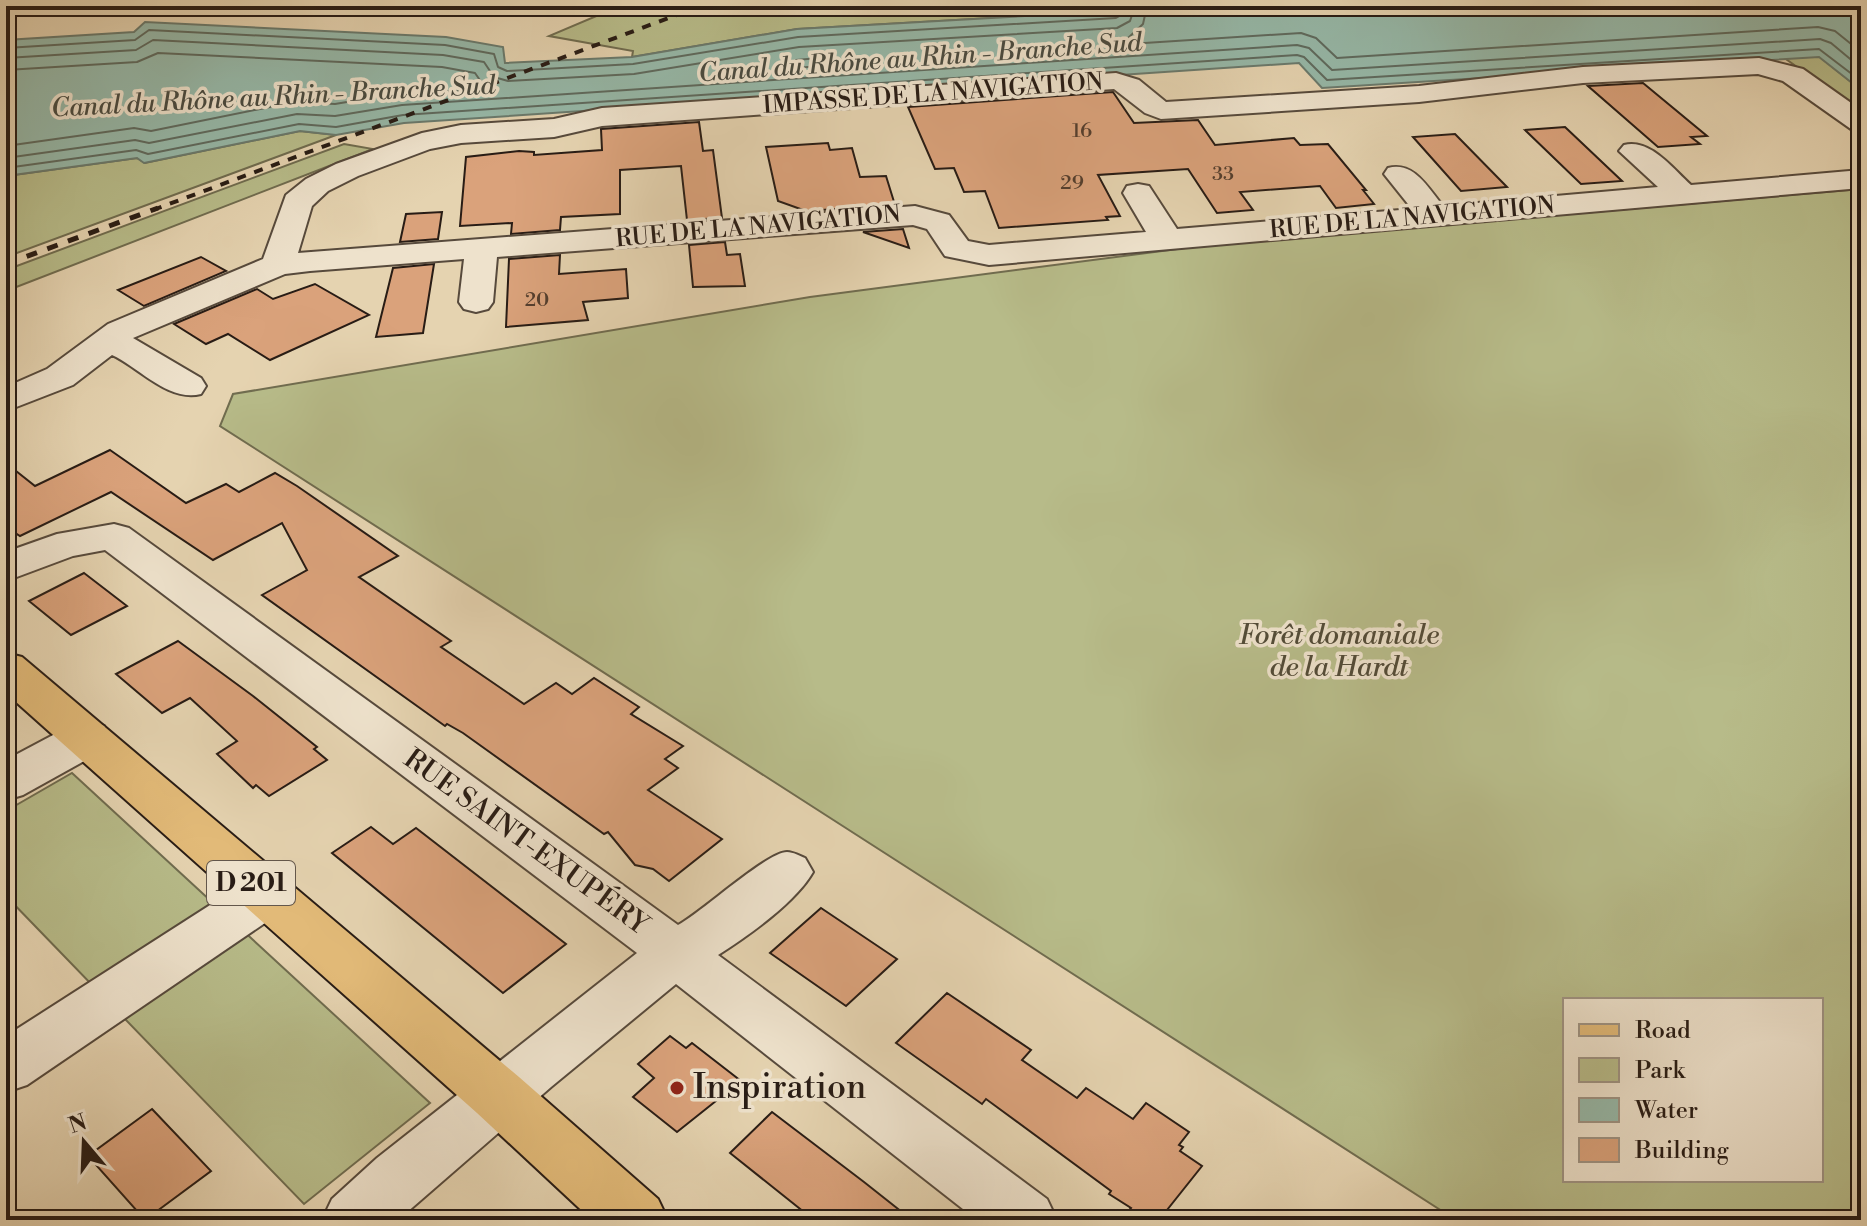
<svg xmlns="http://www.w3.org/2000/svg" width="1867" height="1226" viewBox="0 0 1867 1226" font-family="'Libre Bodoni',serif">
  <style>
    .green { fill: #b7bb89; stroke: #706c4f; stroke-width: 2; fill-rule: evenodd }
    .water { fill: #96b8a8; stroke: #6a7a6d; stroke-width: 2 }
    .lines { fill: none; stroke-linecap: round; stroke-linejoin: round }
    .shore { stroke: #5f6a5e; stroke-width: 2 }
    .building { fill: #daa27b; stroke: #281c15; stroke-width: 2 }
    .minor-casing { stroke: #574a3c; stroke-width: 4 }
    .major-casing { stroke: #281c15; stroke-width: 4 }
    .minor { fill: #eee2cc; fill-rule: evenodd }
    .major { fill: #e2ba78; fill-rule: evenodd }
    .rail-far1 { stroke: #281c15; stroke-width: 4; stroke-dasharray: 9 9; stroke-linecap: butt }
    .rail { stroke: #281c15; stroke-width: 5; stroke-dasharray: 11 11; stroke-linecap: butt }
    .poi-dot { fill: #8f2418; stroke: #eee2cc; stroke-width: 3 }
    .labels { text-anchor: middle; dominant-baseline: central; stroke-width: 7; stroke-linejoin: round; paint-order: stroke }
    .far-number-label { font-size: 20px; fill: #543e2e }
    .far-street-label { font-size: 24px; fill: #281c15; stroke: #eee2cc }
    .far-water-label { font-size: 26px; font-style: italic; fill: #494b41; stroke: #eee2cc }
    .shield { fill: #eee2cc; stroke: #63574c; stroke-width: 2 }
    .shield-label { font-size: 26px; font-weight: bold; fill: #281c15 }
    .park-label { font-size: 28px; font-style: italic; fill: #534c38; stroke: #eee2cc }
    .street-label { font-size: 28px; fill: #281c15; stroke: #eee2cc }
    .near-poi-label { font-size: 34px; fill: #281c15; stroke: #eee2cc; text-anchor: start }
  </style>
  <rect width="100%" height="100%" fill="#e5d3b0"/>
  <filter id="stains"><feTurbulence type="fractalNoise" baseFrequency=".0025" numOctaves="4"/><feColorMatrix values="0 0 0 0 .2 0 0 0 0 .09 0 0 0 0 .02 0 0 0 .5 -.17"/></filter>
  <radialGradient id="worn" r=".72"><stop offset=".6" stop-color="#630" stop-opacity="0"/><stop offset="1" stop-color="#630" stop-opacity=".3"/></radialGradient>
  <g class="green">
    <polygon points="611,6 1202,6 797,29 632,57 633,51 549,36 613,9"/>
    <polygon points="1783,57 1820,57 1861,90 1861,112"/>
    <polygon points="300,131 336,135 6,257 6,176 137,158 145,163"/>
    <polygon points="344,144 373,149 6,291 6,270"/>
    <path d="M1861 189V1220H1456L220 426 233 394 810 297 1208 245ZM1565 1000H1821V1180H1565Z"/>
    <polygon points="72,773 430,1103 304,1204 6,896 6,811"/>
  </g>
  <polygon class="water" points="1202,6 1861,6 1861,90 1819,57 1322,88 1299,63 404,123 336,135 300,131 144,163 137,158 6,176 6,40 134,32 145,22 446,37 503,47 505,63 632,57 797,29"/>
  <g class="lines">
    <g class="shore">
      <polyline points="1147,6 1143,24 1127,39 1129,44 1301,33 1316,38 1337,58 1818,27 1835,31 1861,52"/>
      <polyline points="6,48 135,40 149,30 445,45 494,54 498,67 507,71 633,64 798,37 1116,18 1123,14 1125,6"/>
      <polygon points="831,57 835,61 832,65 796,68 792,64 796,60"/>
      <polyline points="6,58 136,50 153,40 443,55 484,62 494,77 508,81 634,74 799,47 1117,28 1130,21 1135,6"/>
      <polyline points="6,70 137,62 158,53 442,67 475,73 484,86 481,90 400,93 335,104 295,102 151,131 134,128 6,146"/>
      <polyline points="6,158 135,140 149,143 297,114 335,116 402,105 1297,45 1309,48 1332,70 1820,39 1831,43 1861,68"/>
      <polyline points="6,168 136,150 148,154 299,124 336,127 403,115 1297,55 1304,57 1327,80 1819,49 1861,81"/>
    </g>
  </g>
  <g class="building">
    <polygon points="1643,83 1707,136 1691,137 1700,144 1658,147 1588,86"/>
    <polygon points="1113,92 1134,123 1198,120 1215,145 1294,138 1300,145 1328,144 1366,190 1363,190 1374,204 1336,208 1320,186 1240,192 1253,210 1217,213 1188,169 1098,175 1120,216 1106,217 1108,220 999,228 985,191 964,192 954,168 935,169 908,107"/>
    <polygon points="699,122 703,151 713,150 722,218 687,220 681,166 620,170 620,214 561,217 560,230 511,234 512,223 460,226 466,157 519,151 534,152 534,155 602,150 601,129"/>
    <polygon points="1565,127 1622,181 1581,184 1525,130"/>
    <polygon points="1455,134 1507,187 1461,191 1413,137"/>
    <polygon points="828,143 830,150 852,148 860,177 886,176 895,205 806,211 778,201 766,147"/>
    <polygon points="442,212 438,239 400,242 406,214"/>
    <polygon points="903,229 909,248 863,232"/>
    <polygon points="725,242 727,255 740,254 745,286 693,287 689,245"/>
    <polygon points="560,255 559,274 626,269 628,298 583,302 588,320 506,327 509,259"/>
    <polygon points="201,257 226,271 144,306 118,290"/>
    <polygon points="434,264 423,333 376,337 393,268"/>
    <polygon points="315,284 369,315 270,360 228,334 206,344 174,324 257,289 273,299"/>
    <polygon points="110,450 186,503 226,484 239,492 275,473 297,486 398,556 359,577 451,641 441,647 524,704 556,683 572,694 594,678 639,707 631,714 683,746 665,759 678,768 648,790 722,839 669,881 653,869 635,865 608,832 604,834 463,733 447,724 445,726 262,595 307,570 282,523 213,560 111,492 20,536 6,527 6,463 35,486"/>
    <polygon points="84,573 127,606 71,635 29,601"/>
    <polygon points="178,641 253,696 317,747 314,749 327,760 269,796 256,785 253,788 217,754 237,741 190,698 162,713 116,674"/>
    <polygon points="371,827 393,844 416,828 566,944 503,993 332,853"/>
    <polygon points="821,908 897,959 846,1006 770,953"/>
    <polygon points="947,993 1031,1050 1022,1060 1077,1098 1086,1088 1133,1119 1146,1103 1189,1132 1179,1145 1183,1147 1180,1151 1202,1166 1159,1220 1121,1220 1131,1208 1109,1194 1111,1191 986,1099 982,1104 896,1043"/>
    <polygon points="670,1036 686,1048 692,1043 741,1081 677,1132 633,1097 654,1078 638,1064"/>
    <polygon points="152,1109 211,1171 145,1220 88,1156"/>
    <polygon points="772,1112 864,1182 912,1220 814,1220 730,1153"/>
  </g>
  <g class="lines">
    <defs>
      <g id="minor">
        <path d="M1759 58 1803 69 1861 110V132L1851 129 1783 81 1758 74 1583 83 1419 102 1161 119 1145 113 1114 89 602 126 554 137 461 143 430 149 358 176 328 191 312 206 298 253 915 206 949 215 968 241 989 245 1146 232 1123 193 1127 186 1138 184 1149 186 1177 229 1412 209 1384 174 1388 168C1414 161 1428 188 1443 206L1658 187 1619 151 1624 145C1650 138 1673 169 1691 185L1861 170V188L989 265 945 256 927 229 913 225 497 257 493 302 488 309 476 312 464 309 459 302 464 259 310 271 285 274 133 338 201 378 206 386 201 394C168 402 140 368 112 355L73 385 6 411V387L47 369 108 324 263 259 286 195 306 179 336 164 422 133 461 125 554 119 602 108 1116 73 1139 80 1166 102 1419 86 1583 67Z"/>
        <path d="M114 524 129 528 678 925C702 912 767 852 787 852 793 852 800 856 805 858L813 872C796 902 748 936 718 955L1047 1199 1057 1220H977L676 984 551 1087 398 1220H322L332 1199 377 1158 637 953 105 550 73 556 6 581V552L57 534Z"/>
        <polygon points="87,721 104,726 111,738 104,750 23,795 6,800 6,760 70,726"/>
        <polygon points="265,876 284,882 291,896 284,910 27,1085 6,1092 6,1036 246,882"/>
      </g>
      <polygon id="major" points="6,653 22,657 519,1077 658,1199 668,1220 592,1220 477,1113 6,693"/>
    </defs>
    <use href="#minor" class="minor-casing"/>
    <use href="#major" class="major-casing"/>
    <use href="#minor" class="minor"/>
    <use href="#major" class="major"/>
    <polyline class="rail-far1" points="153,210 701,6"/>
    <polyline class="rail" points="6,264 158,208"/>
  </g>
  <circle class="poi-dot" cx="677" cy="1088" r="8"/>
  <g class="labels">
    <g class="far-number-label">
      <text x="1082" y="131">16</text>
      <text x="1223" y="174">33</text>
      <text x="1072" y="183">29</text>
      <text x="537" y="300">20</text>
    </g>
    <g class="far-street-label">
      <text transform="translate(933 94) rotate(-4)">IMPASSE DE LA NAVIGATION</text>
      <text transform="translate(1412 218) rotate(-5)">RUE DE LA NAVIGATION</text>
      <text transform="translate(758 227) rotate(-5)">RUE DE LA NAVIGATION</text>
    </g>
    <g class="far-water-label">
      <text transform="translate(920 58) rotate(-4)">Canal du Rhône au Rhin - Branche Sud</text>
      <text transform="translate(273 97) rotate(-3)">Canal du Rhône au Rhin - Branche Sud</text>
    </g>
    <rect class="shield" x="207" y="861" width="88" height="44" rx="6"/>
    <g class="shield-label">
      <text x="251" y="883">D 201</text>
    </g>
    <g class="park-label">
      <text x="1339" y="635">Forêt domaniale<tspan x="1339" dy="32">de la Hardt</tspan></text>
    </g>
    <g class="street-label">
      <text transform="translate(526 842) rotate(36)">RUE SAINT-EXUPÉRY</text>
    </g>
    <g class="near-poi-label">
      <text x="693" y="1088">Inspiration</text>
    </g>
  </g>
  <rect width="1867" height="1226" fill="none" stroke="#e5d3b0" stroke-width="32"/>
  <rect x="8" y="8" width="1851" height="1210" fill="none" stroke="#281c15" stroke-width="4"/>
  <rect x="16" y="16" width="1835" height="1194" fill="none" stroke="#281c15" stroke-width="2"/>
  <rect x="1563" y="998" width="260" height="184" fill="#eee2cc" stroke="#9f9383" stroke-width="2"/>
  <rect x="1579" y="1024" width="40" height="12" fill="#e2ba78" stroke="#9f9383" stroke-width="2"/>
  <text x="1635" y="1038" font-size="24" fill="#281c15">Road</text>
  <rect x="1579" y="1058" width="40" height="24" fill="#b7bb89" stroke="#9f9383" stroke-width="2"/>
  <text x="1635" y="1078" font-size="24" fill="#281c15">Park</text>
  <rect x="1579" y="1098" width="40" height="24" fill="#96b8a8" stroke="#9f9383" stroke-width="2"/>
  <text x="1635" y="1118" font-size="24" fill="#281c15">Water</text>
  <rect x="1579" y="1138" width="40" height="24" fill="#daa27b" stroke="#9f9383" stroke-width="2"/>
  <text x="1635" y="1158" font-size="24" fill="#281c15">Building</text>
  <g transform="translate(84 1142) rotate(341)" stroke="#eee2cc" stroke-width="6" paint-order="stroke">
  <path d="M0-6L14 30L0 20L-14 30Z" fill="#281c15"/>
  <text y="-12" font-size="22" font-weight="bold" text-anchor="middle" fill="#281c15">N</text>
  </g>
  <rect width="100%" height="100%" filter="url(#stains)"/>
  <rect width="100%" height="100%" fill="url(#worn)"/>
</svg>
